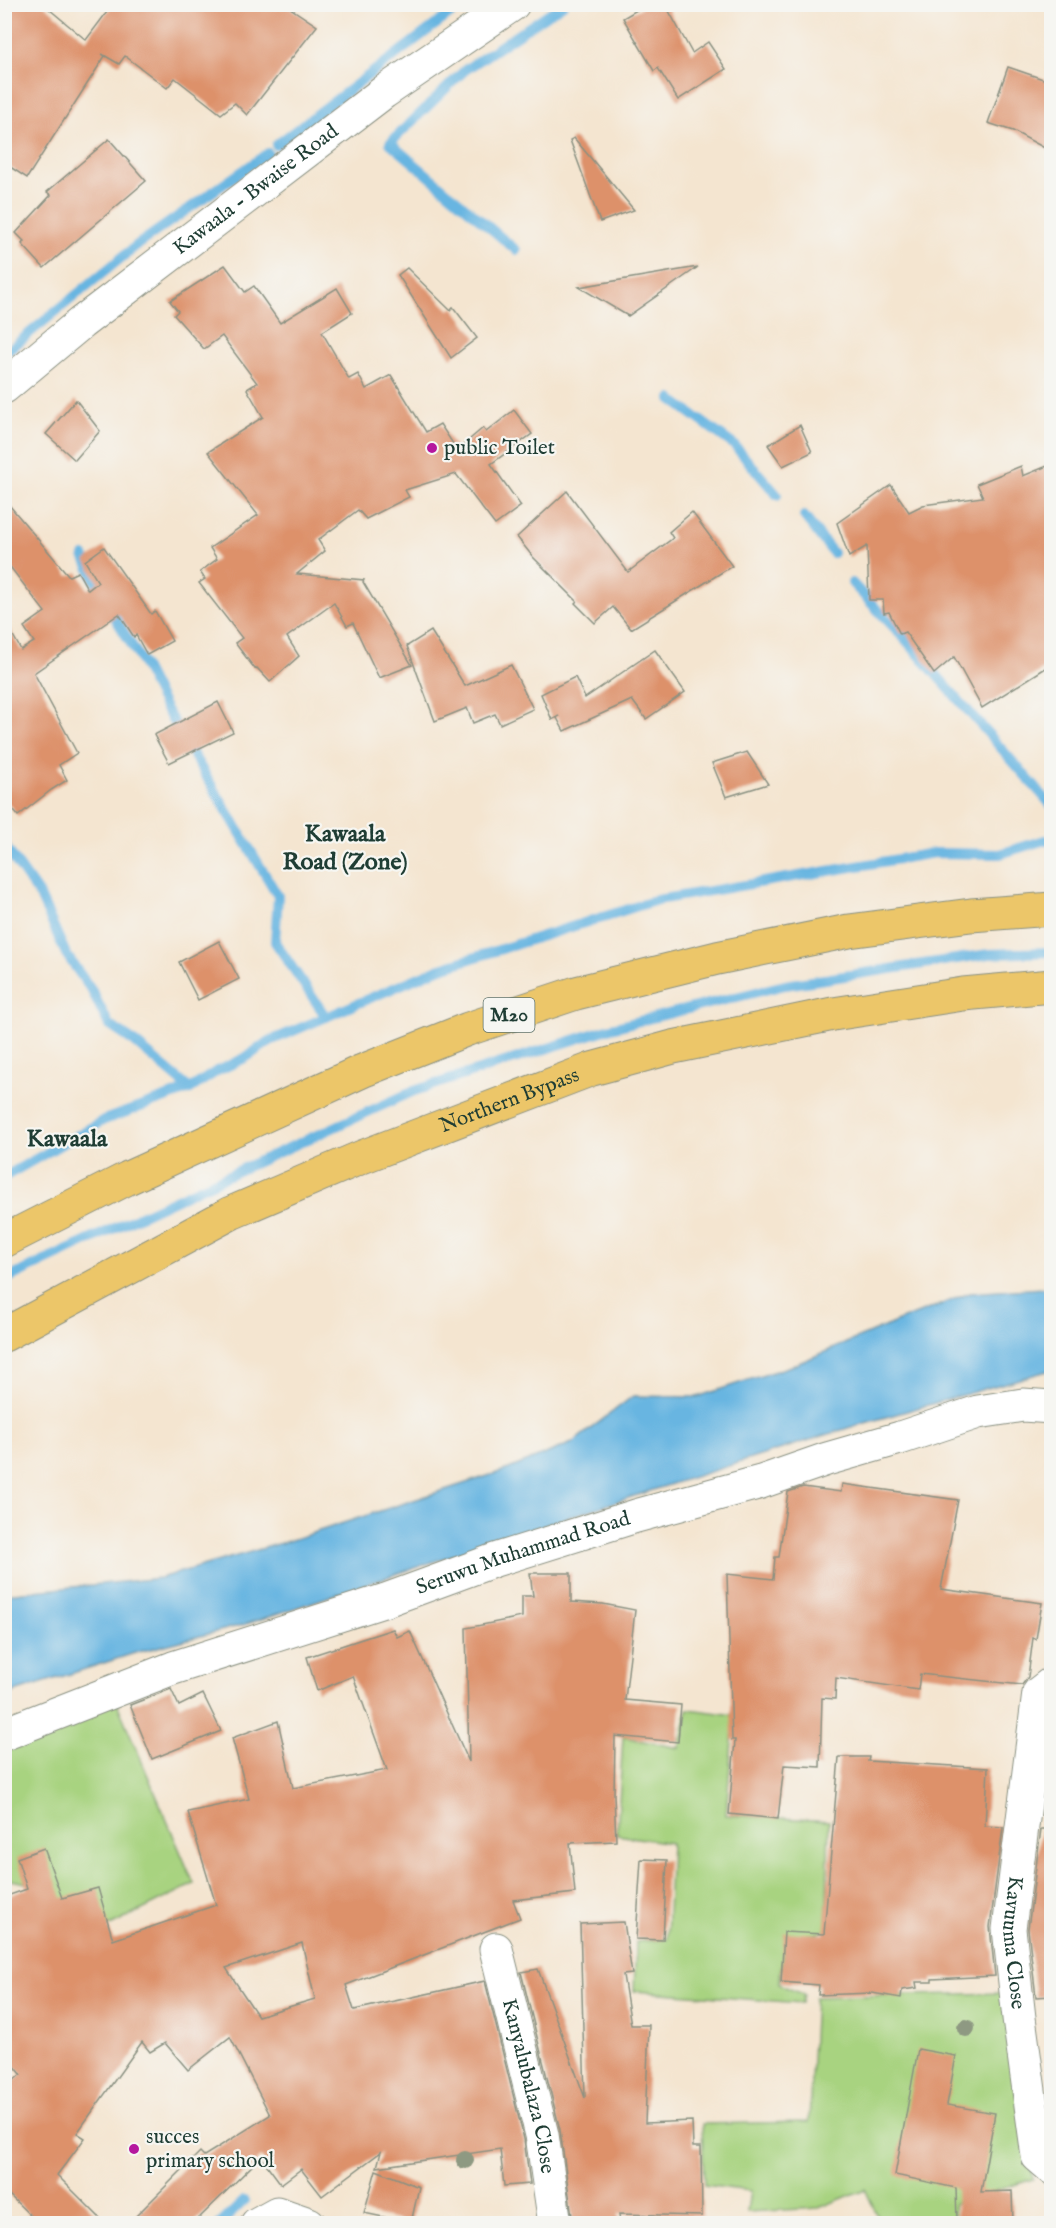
<svg xmlns="http://www.w3.org/2000/svg" width="1056" height="2228" viewBox="0 0 1056 2228" font-family="'IM FELL English',serif">
  <style>
    .green { fill: #a8d380; stroke: #64885a; stroke-width: 1.5 }
    .water { fill: #67b5e1; stroke: #43798a; stroke-width: 1.5 }
    .lines { fill: none; stroke-linecap: round; stroke-linejoin: round }
    .stream { stroke: #67b5e1; stroke-width: 10 }
    .building { fill: #dd916a; fill-rule: evenodd }
    .minor-casing { stroke: #8a9182; stroke-width: 35 }
    .highway-casing { stroke: #8a9182; stroke-width: 35 }
    .minor { stroke: #fff; stroke-width: 33 }
    .highway { stroke: #ecc669; stroke-width: 33 }
    .tree { fill: #8e9982 }
    .poi-dot { fill: #b5179e; stroke: #f6f6f2; stroke-width: 2 }
    .labels { text-anchor: middle; dominant-baseline: central; stroke-width: 4.5; stroke-linejoin: round; paint-order: stroke }
    .shield { fill: #f6f6f2; stroke: #60746d; stroke-width: 1.5 }
    .shield-label { font-size: 20px; font-weight: bold; fill: #1f3d34 }
    .street-label { font-size: 21px; fill: #1f3d34; stroke: #f6f6f2 }
    .poi-label { font-size: 21px; fill: #1f3d34; stroke: #f6f6f2; text-anchor: start }
    .quarter-label { font-size: 24px; font-weight: bold; fill: #1f3d34; stroke: #f6f6f2 }
  </style>
  <rect width="100%" height="100%" fill="#f6f6f2"/>
  <filter id="ink" filterUnits="userSpaceOnUse"><feTurbulence type="fractalNoise" baseFrequency=".0167" numOctaves="2"/><feDisplacementMap in="SourceGraphic" scale="12" xChannelSelector="R" yChannelSelector="G"/><feConvolveMatrix kernelMatrix="1 2 1 2 8 2 1 2 1" color-interpolation-filters="sRGB"/></filter>
  <filter id="wash" filterUnits="userSpaceOnUse"><feTurbulence type="fractalNoise" baseFrequency=".008" numOctaves="4" result="noise"/><feDisplacementMap in="SourceGraphic" scale="24" xChannelSelector="R" yChannelSelector="G"/><feGaussianBlur stdDeviation="1.35" result="paint"/><feColorMatrix in="noise" values="0 0 0 0 0 0 0 0 0 0 0 0 0 0 0 0 0 1.4 0 .05"/><feComposite in="paint" operator="in"/></filter>
  <g filter="url(#wash)">
    <rect width="100%" height="100%" fill="#f4e5d0"/>
    <g class="green">
      <polygon points="116,1701 194,1884 94,1934 26,1883 11,1880 5,1882 5,1744"/>
      <polygon points="688,1709 734,1715 726,1815 829,1821 826,1930 785,1940 779,1984 804,1995 802,2003 634,1991 636,1942 667,1939 671,1843 617,1835 623,1737 679,1748"/>
      <polygon points="1007,1993 1017,2098 1033,2179 954,2204 955,2223 881,2223 865,2189 819,2208 747,2212 750,2191 704,2185 702,2124 809,2122 815,1997"/>
    </g>
    <polygon class="water" points="1051,1286 1051,1370 851,1427 537,1527 250,1623 135,1653 5,1695 5,1594 160,1578 285,1542 509,1469 572,1443 633,1396 697,1397 794,1365 896,1322 970,1293 1044,1288"/>
    <g class="lines">
      <g class="stream">
        <polyline points="276,145 463,4"/>
        <polyline points="516,250 390,143 465,70 563,4"/>
        <polyline points="4,354 137,245 268,153"/>
        <polyline points="671,399 734,445 777,495"/>
        <polyline points="804,516 833,553"/>
        <polyline points="84,556 103,598 139,657 164,706 278,896 275,942 326,1017"/>
        <polyline points="852,583 904,638 1052,806"/>
        <polyline points="4,845 40,896 66,954 92,991 109,1025 133,1041 190,1089"/>
        <polyline points="4,1177 104,1120 190,1089 217,1071 245,1058 270,1041 438,969 657,900 934,853 1000,854 1045,840 1052,841"/>
        <polyline points="4,1280 200,1188 414,1091 611,1028 785,985 989,954 1052,952"/>
        <polyline points="220,2224 244,2201"/>
      </g>
    </g>
    <g id="blocks">
      <g class="building">
        <polygon points="4,4 43,4 86,40 113,4 284,4 317,26 247,115 235,103 221,114 175,78 167,88 125,56 119,64 102,54 105,56 27,178 4,163"/>
        <polygon points="647,4 665,4 692,53 708,42 726,69 678,100 658,68 654,71 623,18"/>
        <polygon points="1008,67 1052,82 1052,152 1013,131 988,123"/>
        <polygon points="574,138 634,210 600,222 570,140"/>
        <polygon points="109,139 146,181 44,268 22,244 24,241 16,233 51,195 47,192"/>
        <polygon points="225,265 245,292 254,286 280,323 337,288 352,313 322,332 349,379 358,374 366,389 391,375 426,432 440,424 457,450 483,428 486,432 514,410 532,434 491,464 521,506 495,525 456,474 405,490 409,497 366,519 358,510 318,540 325,551 297,574 364,580 363,582 412,665 379,678 353,623 347,626 334,603 287,637 299,656 270,682 257,668 255,669 235,643 242,638 199,583 205,579 200,572 217,559 210,548 258,515 208,452 263,417 247,389 257,383 222,336 204,349 174,315 178,311 170,301"/>
        <polygon points="698,267 628,316 579,287"/>
        <polygon points="407,268 450,310 453,307 477,338 451,358 398,275"/>
        <polygon points="76,400 100,431 75,460 46,434"/>
        <polygon points="800,425 812,452 783,466 768,445"/>
        <polygon points="1052,464 1052,664 982,708 954,657 934,674 905,632 900,634 889,612 884,613 883,600 869,600 867,546 849,557 837,523 891,485 909,512 923,505 983,497 977,484 1021,466 1023,476"/>
        <polygon points="567,491 628,572 673,538 669,532 692,512 732,566 631,629 613,607 595,623 575,603 577,601 533,557 517,537"/>
        <polygon points="4,499 69,576 78,572 88,590 98,582 85,561 104,547 151,614 155,611 172,641 147,655 136,635 134,637 119,614 34,673 77,753 59,765 67,780 51,790 18,816 4,798 4,619 21,650 34,642 24,627 45,612 4,559"/>
        <polygon points="431,631 465,686 511,665 533,709 500,724 495,714 473,723 467,708 435,721 407,646"/>
        <polygon points="655,650 685,692 646,719 632,700 564,731 557,718 559,716 552,720 541,694 575,677 585,698"/>
        <polygon points="218,702 233,732 169,763 154,735"/>
        <polygon points="747,752 768,784 726,797 712,763"/>
        <polygon points="219,941 239,979 198,1000 179,962"/>
        <polygon points="842,1484 958,1500 941,1589 1042,1603 1036,1639 1033,1638 1028,1677 1022,1685 920,1674 918,1690 836,1678 835,1699 822,1698 820,1767 784,1765 778,1819 729,1814 735,1740 732,1740 727,1574 773,1579 775,1557 779,1557 788,1492 803,1487 841,1492"/>
        <path d="M530 1573H571V1602L603 1604 635 1610 625 1700 681 1705 678 1742 615 1736 614 1795 616 1841 570 1843 575 1893 513 1900 520 1918 346 1985 354 2010 485 1981 524 2139 530 2184 504 2186 500 2149 377 2167 381 2152 322 2196 301 2169 281 2184 261 2157 194 2223H129L200 2152 204 2156 270 2115 230 2037 188 2070 165 2043 150 2052 142 2042 77 2133 85 2138 57 2175 105 2223H38L4 2190V2089L21 2074 4 2053V1897L27 1889 17 1858 44 1848 62 1898 98 1888 113 1940 216 1905 188 1812 249 1799 232 1738 278 1721 293 1788 387 1770 353 1676 317 1691 307 1657 393 1629 397 1637 410 1631 469 1762 466 1628 522 1617V1596H533ZM302 1943 315 1999 258 2016 226 1968Z"/>
        <polygon points="171,1689 179,1706 203,1694 221,1731 152,1759 130,1705"/>
        <polygon points="839,1757 869,1757 868,1761 988,1768 985,1826 1003,1827 990,1927 995,1976 932,1979 932,1982 916,1982 917,1988 902,1990 901,1998 872,1993 818,1995 819,1985 781,1982 784,1932 824,1934"/>
        <polygon points="1041,1829 1052,1829 1052,1996 1036,1997 1028,1929"/>
        <polygon points="641,1859 667,1860 663,1940 636,1939"/>
        <polygon points="624,1922 632,1974 623,1975 631,2025 649,2025 645,2123 692,2121 693,2147 701,2147 702,2216 619,2214 620,2223 573,2223 560,2130 521,1972 538,1969 585,2098 580,1924"/>
        <polygon points="918,2049 956,2056 947,2105 995,2113 981,2192 1012,2191 1013,2223 957,2223 956,2188 895,2175"/>
        <polygon points="376,2170 419,2187 411,2223 364,2213"/>
      </g>
    </g>
  </g>
  <g filter="url(#ink)">
    <use href="#blocks" fill-opacity="0" stroke="#8a9182" stroke-width="1.5"/>
    <g class="lines">
      <defs>
        <g id="minor">
          <path id="s1" d="M4 387 81 323 384 92 513 4"/>
          <path id="s2" d="M1052 1683 1039 1693 1009 1929 1019 2018 1038 2156 1052 2168"/>
          <path id="s3" d="M4 1734 173 1668 386 1600 495 1560 636 1516 761 1482 827 1459 900 1438 978 1412 1023 1405 1052 1407"/>
          <path id="s4" d="M496 1949 542 2135 555 2224"/>
          <polyline points="257,2224 277,2213 309,2224"/>
        </g>
        <g id="highway">
          <polyline points="4,1241 128,1178 362,1071 468,1029 576,993 717,958 849,931 971,915 1052,909"/>
          <path id="s5" d="M4 1335 231 1213 362 1157 592 1069 673 1047 833 1014 963 994 1052 986"/>
        </g>
      </defs>
      <use href="#minor" class="minor-casing"/>
      <use href="#highway" class="highway-casing"/>
      <use href="#minor" class="minor"/>
      <use href="#highway" class="highway"/>
    </g>
    <g class="tree">
      <circle cx="966" cy="2028" r="9"/>
      <circle cx="465" cy="2160" r="9"/>
    </g>
  </g>
  <g class="poi-dot">
    <circle cx="432" cy="448" r="6"/>
    <circle cx="134" cy="2149" r="6"/>
  </g>
  <g class="labels">
    <rect class="shield" x="483.5" y="998" width="51" height="34" rx="4.5"/>
    <g class="shield-label">
      <text x="509" y="1015">M20</text>
    </g>
    <g class="street-label">
      <text stroke="none"><textPath href="#s1" startOffset="320">Kawaala - Bwaise Road</textPath></text>
      <text stroke="none"><textPath href="#s5" startOffset="558">Northern Bypass</textPath></text>
      <text stroke="none"><textPath href="#s3" startOffset="550">Seruwu Muhammad Road</textPath></text>
      <text stroke="none"><textPath href="#s2" startOffset="268">Kavuuma Close</textPath></text>
      <text stroke="none"><textPath href="#s4" startOffset="141">Kanyalubalaza Close</textPath></text>
    </g>
    <g class="poi-label">
      <text x="444" y="448">public Toilet</text>
      <text x="146" y="2137">succes<tspan x="146" dy="24">primary school</tspan></text>
    </g>
    <g class="quarter-label">
      <text x="345" y="834">Kawaala<tspan x="345" dy="28">Road (Zone)</tspan></text>
      <text x="67" y="1139">Kawaala</text>
    </g>
  </g>
  <rect width="1056" height="2228" fill="none" stroke="#f6f6f2" stroke-width="24"/>
</svg>
